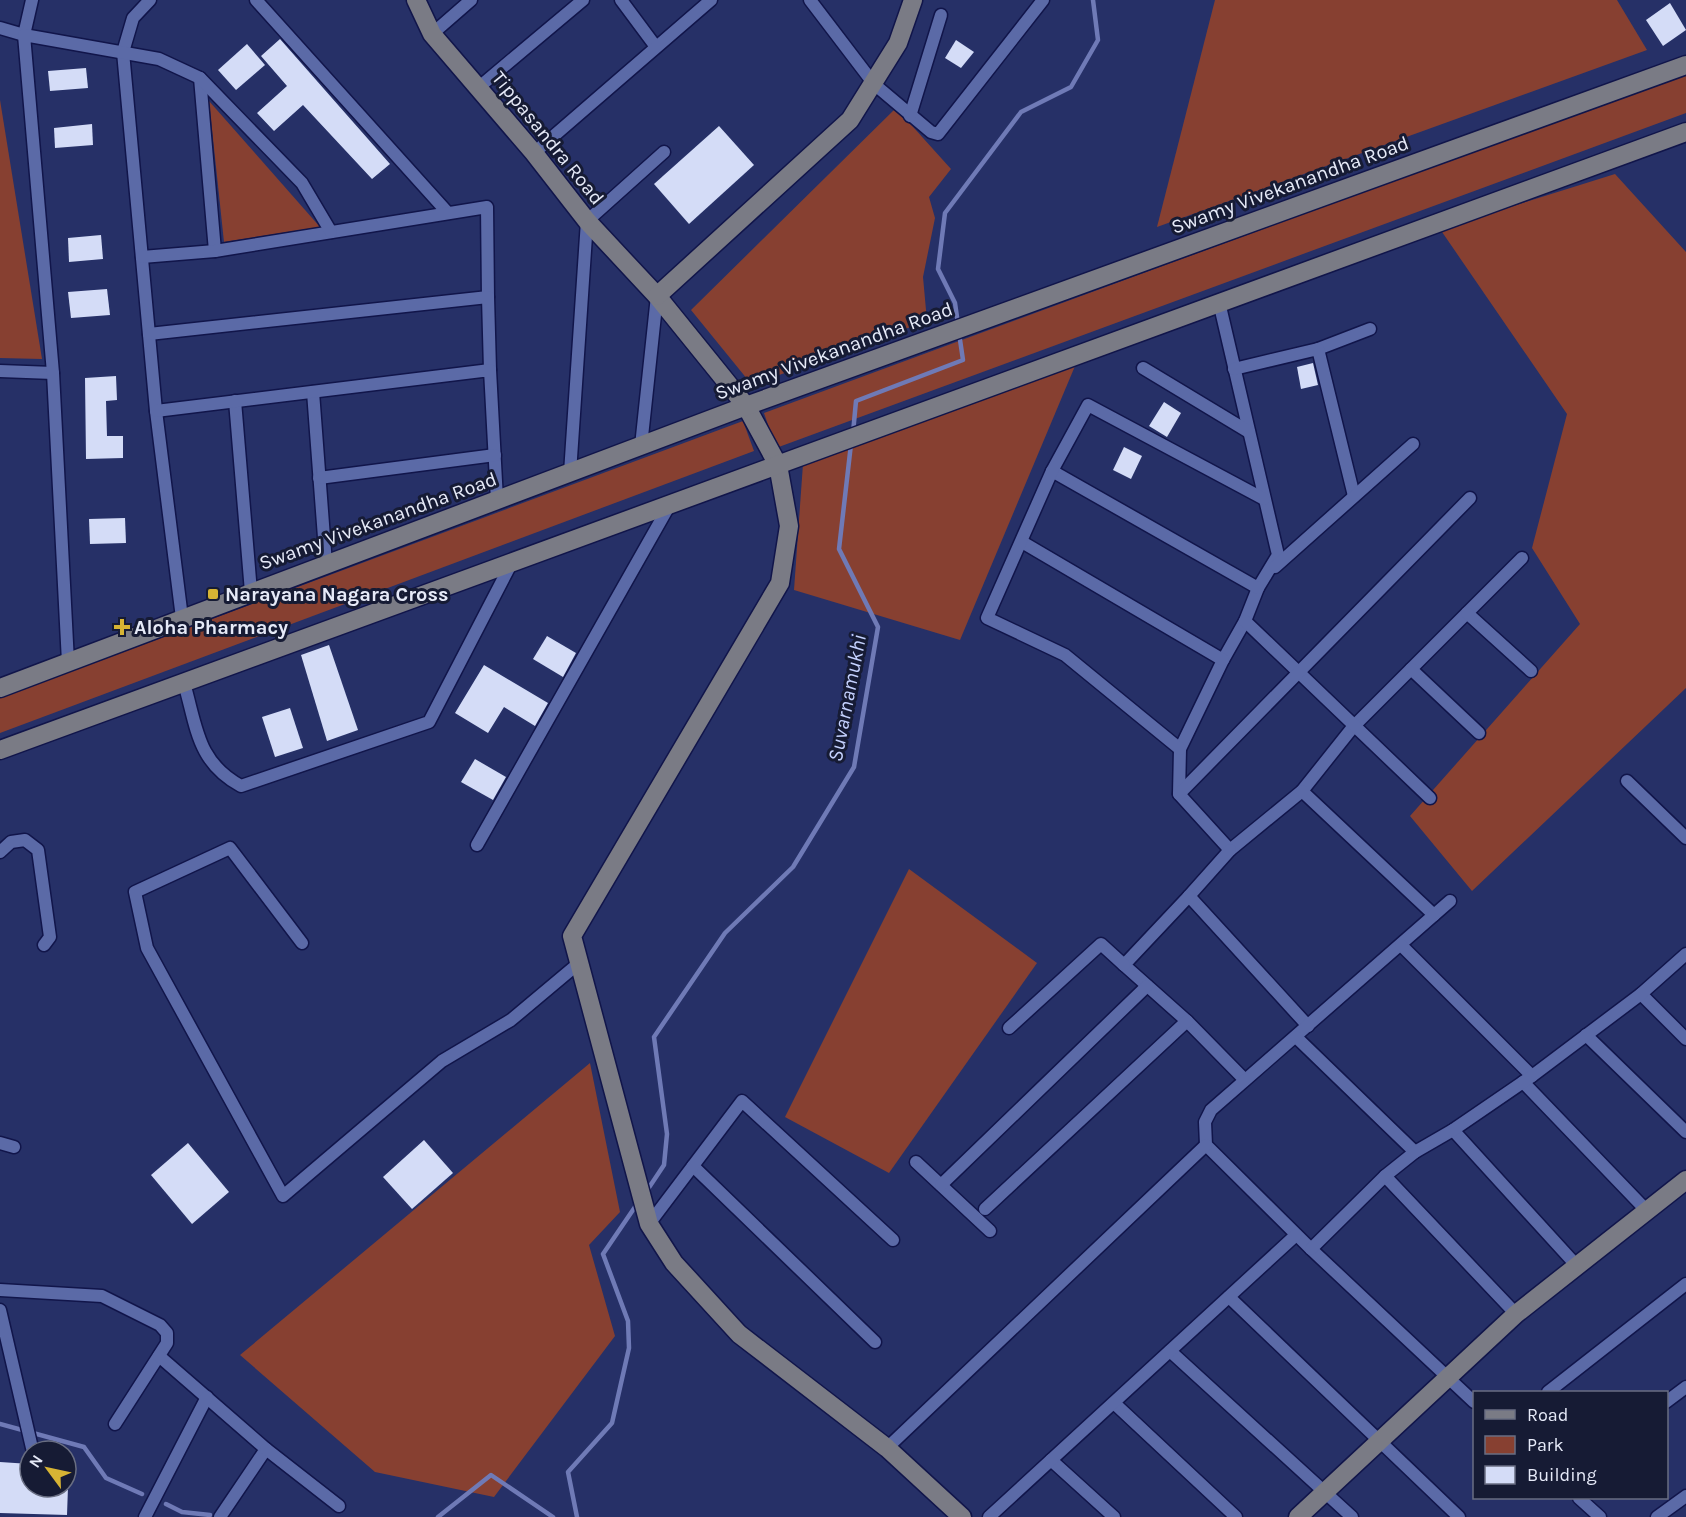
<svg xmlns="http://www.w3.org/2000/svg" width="1686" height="1517" viewBox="0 0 1686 1517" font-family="Karla,sans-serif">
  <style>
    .green { fill: #874031 }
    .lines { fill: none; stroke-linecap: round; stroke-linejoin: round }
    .stream { stroke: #6f7ab6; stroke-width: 4.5 }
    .building { fill: #d4dcf7 }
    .street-casing { stroke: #11154a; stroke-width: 15 }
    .secondary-casing { stroke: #11154a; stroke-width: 21 }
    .street { stroke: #5b6aa7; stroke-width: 12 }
    .secondary { stroke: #7a7b85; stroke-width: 18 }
    .poi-dot { fill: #d7b434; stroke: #161b34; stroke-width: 2 }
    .labels { text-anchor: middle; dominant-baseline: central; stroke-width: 6; stroke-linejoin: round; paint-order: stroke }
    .street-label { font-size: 20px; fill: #e6eaf8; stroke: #161b34 }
    .poi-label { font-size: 20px; font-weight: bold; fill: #e6eaf8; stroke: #161b34; text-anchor: start }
    .water-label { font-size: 21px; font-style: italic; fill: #c4d1fe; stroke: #161b34 }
  </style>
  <rect width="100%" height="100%" fill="#263067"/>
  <g class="green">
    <polygon points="1215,0 1617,0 1647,50 1157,227"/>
    <polygon points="1686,73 1686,113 776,448 764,413"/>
    <polygon points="0,100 42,359 0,358"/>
    <polygon points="209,101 320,227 224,242"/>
    <polygon points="896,108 951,169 929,197 935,218 923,277 927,321 752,385 691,310"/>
    <polygon points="1615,174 1686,252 1686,688 1472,891 1410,816 1580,624 1532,548 1567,414 1440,229"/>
    <polygon points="1075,366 960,640 794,590 803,464"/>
    <polygon points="743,421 754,451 0,733 0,698"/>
    <polygon points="909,869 1037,963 889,1173 785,1117"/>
    <polygon points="590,1063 620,1212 589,1245 615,1336 494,1497 375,1472 240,1355"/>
  </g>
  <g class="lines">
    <g class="stream">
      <polyline points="958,324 955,303 938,269 945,213 1021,112 1071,87 1098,40 1093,0"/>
      <polyline points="853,433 856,401 963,360 959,333"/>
      <polyline points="646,1192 664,1165 667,1134 654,1037 725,933 793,867 854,767 878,627 839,549 851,444"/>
      <polyline points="0,1424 84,1447 106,1478 142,1494"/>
      <polyline points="166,1504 182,1512 210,1515"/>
      <polyline points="438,1517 491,1475 553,1517"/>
      <polyline points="577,1517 568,1472 612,1423 629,1348 628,1321 603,1254 637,1204"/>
    </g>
  </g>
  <g class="building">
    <polygon points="1670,3 1686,30 1663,46 1646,20"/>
    <polygon points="280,39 390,164 372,179 303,105 274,131 257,113 287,86 261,56"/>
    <polygon points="956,40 974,52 961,68 945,58"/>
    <polygon points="247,44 265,65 236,90 218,70"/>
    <polygon points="86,68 88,88 50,91 48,71"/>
    <polygon points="92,124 93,145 55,148 54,128"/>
    <polygon points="719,126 754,165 689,224 654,184"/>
    <polygon points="101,235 103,259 69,262 68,238"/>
    <polygon points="107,289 110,315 71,318 68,292"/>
    <polygon points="1313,363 1318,385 1301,389 1297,367"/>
    <polygon points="116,376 117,400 106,401 107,436 123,436 123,458 86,459 85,378"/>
    <polygon points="1164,402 1181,413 1167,437 1149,426"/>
    <polygon points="1124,447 1142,456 1131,479 1113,470"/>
    <polygon points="125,518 126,543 90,544 89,519"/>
    <polygon points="547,636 576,653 563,677 533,659"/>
    <polygon points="329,645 358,730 327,741 301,655"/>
    <polygon points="484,665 548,703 535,726 504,707 488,733 455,713"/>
    <polygon points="290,708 303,748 275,757 262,717"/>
    <polygon points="475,759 506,777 493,800 461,782"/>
    <polygon points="424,1140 453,1173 412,1209 383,1177"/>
    <polygon points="188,1143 229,1192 192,1224 151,1175"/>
    <polygon points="0,1462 30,1464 28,1487 68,1487 67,1515 0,1513"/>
  </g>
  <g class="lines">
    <defs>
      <g id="street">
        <polyline points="150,0 133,18 123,52 156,411 182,618"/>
        <polyline points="256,0 448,213"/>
        <polyline points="621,0 656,47"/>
        <polyline points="810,0 874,84 931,132 938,134 1043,0"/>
        <polyline points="0,28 24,35 32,0"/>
        <polyline points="432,34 471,0"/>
        <polyline points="200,78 215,251"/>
        <polyline points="478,88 583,0"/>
        <polyline points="910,116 941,15"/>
        <polyline points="534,153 711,0"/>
        <polyline points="142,257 215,251 487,207 488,297"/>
        <polyline points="1219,302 1278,555 1258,588 1245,621 1223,660 1180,749 1179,794 1230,850 1302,791 1353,727 1522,558"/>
        <polyline points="149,334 488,297 490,370"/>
        <polyline points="1318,349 1370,329"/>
        <polyline points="1143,368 1249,432"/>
        <polyline points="1234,369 1318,349 1354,496"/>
        <polyline points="0,371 53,373"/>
        <polyline points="313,392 326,564"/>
        <polyline points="235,401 251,592"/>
        <polyline points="156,411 490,370 497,500"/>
        <polyline points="641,446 657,296"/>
        <polyline points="1052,471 1258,588"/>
        <polyline points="570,473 587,221 664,152"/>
        <polyline points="319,478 495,455"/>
        <polyline points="1022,542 1223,660"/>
        <polyline points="1275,567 1413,444"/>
        <polyline points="1467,613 1531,671"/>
        <polyline points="1245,621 1430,798"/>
        <polyline points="68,662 53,373 24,35 159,59 200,78 302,183 331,232"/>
        <polyline points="1411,669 1479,733"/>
        <path d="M184 683C197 728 197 762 241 786L429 722 511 564"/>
        <polyline points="1180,749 1065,655 987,618 1052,471 1088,405 1264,499"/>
        <polyline points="1627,781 1686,838"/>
        <polyline points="1302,791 1434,915"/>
        <polyline points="1179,794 1470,498"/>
        <polyline points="477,845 669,506"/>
        <polyline points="1230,850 1189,896 1308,1026"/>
        <polyline points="0,852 11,842 25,840 38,850 50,937 44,945"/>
        <polyline points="1189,896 1124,965 1187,1021 1245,1080"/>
        <polyline points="1450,901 1211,1110 1205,1122 1206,1145 1311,1249 1474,1402"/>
        <polyline points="302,943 230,848 135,892 147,948 283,1196 442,1061 511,1020 579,963"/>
        <polyline points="1401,945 1532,1076"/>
        <polyline points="1641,994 1686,1039"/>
        <polyline points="1009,1028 1101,944 1124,965"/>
        <polyline points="1586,1035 1686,1132"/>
        <polyline points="1296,1037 1415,1152"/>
        <polyline points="1523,1082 1647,1211"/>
        <polyline points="1453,1130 1577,1266"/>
        <polyline points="0,1143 14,1147"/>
        <polyline points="916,1162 990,1231"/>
        <polyline points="693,1166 875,1342"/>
        <polyline points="1385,1176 1516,1314"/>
        <polyline points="941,1185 1147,986"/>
        <polyline points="985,1209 1187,1021"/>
        <polyline points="649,1224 742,1101 893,1240"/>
        <polyline points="1311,1249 1385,1176 1415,1152 1453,1130 1532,1076 1641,994 1686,954"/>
        <polyline points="0,1290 102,1296 160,1325 167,1333 167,1343 115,1424"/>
        <polyline points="1229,1297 1459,1517"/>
        <polyline points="0,1310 32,1448"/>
        <polyline points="1170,1351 1352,1517"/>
        <polyline points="159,1356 266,1449 220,1517"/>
        <polyline points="1548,1392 1686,1284"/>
        <polyline points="1666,1402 1686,1387"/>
        <polyline points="1114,1403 1236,1517"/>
        <polyline points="887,1448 1206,1145"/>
        <polyline points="266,1449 339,1506"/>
        <polyline points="1051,1460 1114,1517"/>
        <polyline points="1579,1498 1600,1517"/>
        <polyline points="145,1517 207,1397"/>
        <polyline points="989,1517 1296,1235"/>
        <polyline points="1657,1517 1686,1496"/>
      </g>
      <g id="secondary">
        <polyline points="416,0 432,34 534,153 587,221 657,296 746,406 778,465 789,526 780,583 572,936 649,1224 674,1263 739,1334 887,1448 962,1517"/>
        <polyline points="657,296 850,120 898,43 913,0"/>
        <polyline points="0,688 746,406 1686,65"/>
        <polyline points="0,750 1686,132"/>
        <polyline points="1298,1517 1516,1314 1686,1180"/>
      </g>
    </defs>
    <use href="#street" class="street-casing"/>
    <use href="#secondary" class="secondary-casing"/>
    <use href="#street" class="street"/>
    <use href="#secondary" class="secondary"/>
  </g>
  <g class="poi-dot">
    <rect x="207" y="588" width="12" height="12" rx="3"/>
    <path d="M119 618h6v6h6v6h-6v6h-6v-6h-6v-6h6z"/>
  </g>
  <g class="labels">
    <g class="street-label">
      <text transform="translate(548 138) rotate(51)">Tippasandra Road</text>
      <text transform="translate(1290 185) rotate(-20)">Swamy Vivekanandha Road</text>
      <text transform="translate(834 351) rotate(-20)">Swamy Vivekanandha Road</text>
      <text transform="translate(378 521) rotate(-20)">Swamy Vivekanandha Road</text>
    </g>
    <g class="poi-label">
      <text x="225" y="594">Narayana Nagara Cross</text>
      <text x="134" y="627">Aloha Pharmacy</text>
    </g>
    <g class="water-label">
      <text transform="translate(847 698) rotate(-79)">Suvarnamukhi</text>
    </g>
  </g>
  <rect x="1473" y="1391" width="195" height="108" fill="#161b34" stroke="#696e82" stroke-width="1.5"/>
  <rect x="1485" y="1410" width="30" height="9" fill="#7a7b85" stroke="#696e82" stroke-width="1.5"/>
  <text x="1527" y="1421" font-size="18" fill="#e6eaf8">Road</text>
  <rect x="1485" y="1436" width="30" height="18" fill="#874031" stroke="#696e82" stroke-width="1.5"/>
  <text x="1527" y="1451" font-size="18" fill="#e6eaf8">Park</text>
  <rect x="1485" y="1466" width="30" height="18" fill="#d4dcf7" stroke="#696e82" stroke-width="1.5"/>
  <text x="1527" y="1481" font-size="18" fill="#e6eaf8">Building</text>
  <g transform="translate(48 1469) rotate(303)"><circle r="28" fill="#161b34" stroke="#696e82" stroke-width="1.5"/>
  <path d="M0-4.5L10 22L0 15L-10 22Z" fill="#d7b434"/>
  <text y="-9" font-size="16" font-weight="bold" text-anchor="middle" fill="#e6eaf8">N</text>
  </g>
</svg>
